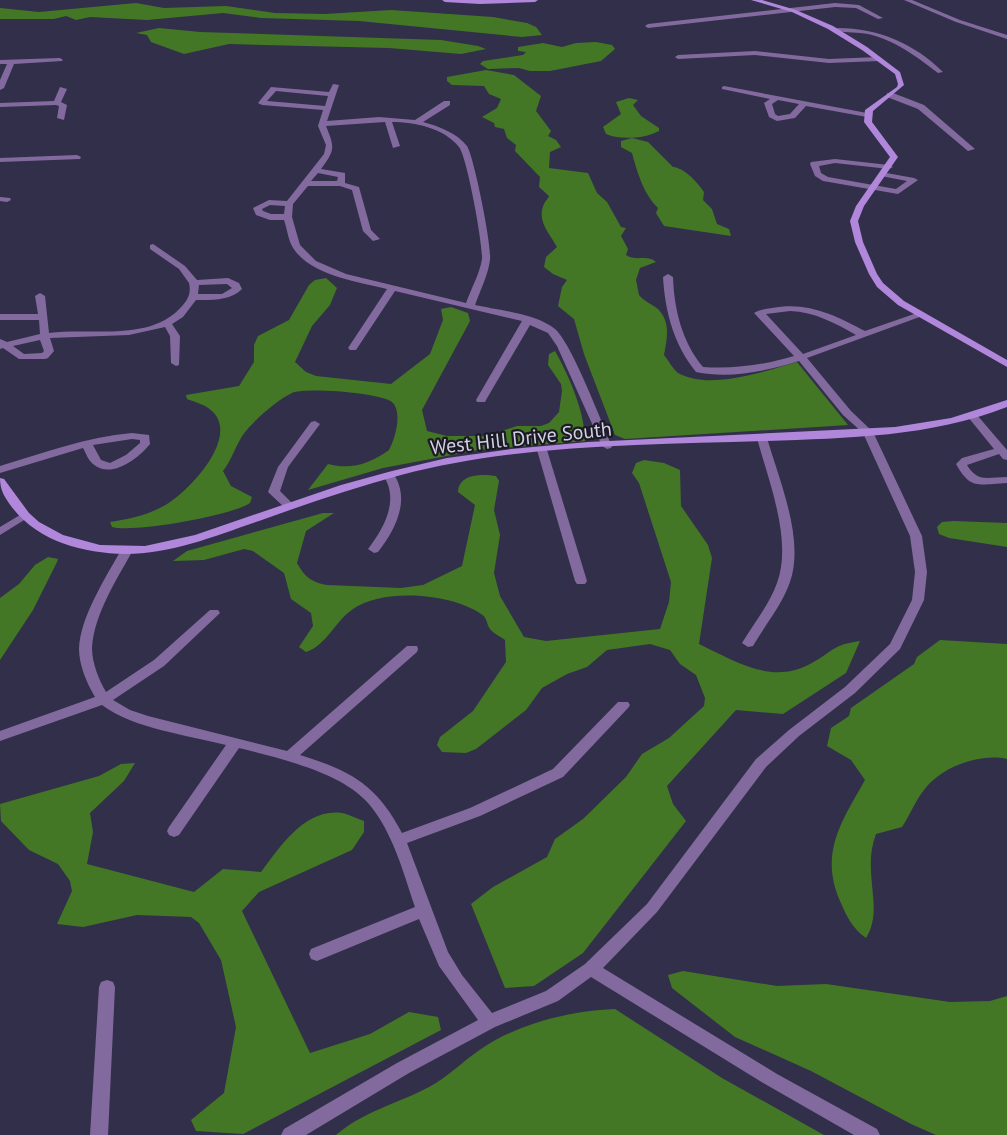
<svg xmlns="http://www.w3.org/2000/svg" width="1007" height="1135" viewBox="0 0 1007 1135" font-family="'PT Sans',sans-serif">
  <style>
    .forest { fill: #437725 }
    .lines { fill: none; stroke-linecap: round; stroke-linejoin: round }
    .street { fill: #836a9e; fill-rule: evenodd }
    .secondary { fill: #b087db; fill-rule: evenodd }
    .labels { text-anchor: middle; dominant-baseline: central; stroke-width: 4.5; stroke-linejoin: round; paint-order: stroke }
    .street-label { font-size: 20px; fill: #d2d0e1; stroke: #1a1925 }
  </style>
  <rect width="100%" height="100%" fill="#322f4a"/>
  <g class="forest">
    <polygon points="136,3 164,8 226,6 275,13 325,14 391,10 493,17 527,23 536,27 542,35 522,37 359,21 261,18 223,13 147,20 90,17 76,20 66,16 54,19 0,19 0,8 39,12"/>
    <polygon points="159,28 200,32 441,40 478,46 486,49 461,54 389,48 229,44 184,54 151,42 147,35 136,33"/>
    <polygon points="596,42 612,45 615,49 601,61 550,71 530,71 519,68 488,69 480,64 483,61 523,55 526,52 518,51 518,47 543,43 562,47 576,43"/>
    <path d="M486 70 514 75 541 96 536 111 551 131 548 136 556 140 561 147 550 152 549 168 588 173 597 193 607 202 621 227 626 228 621 236 628 249 626 255C636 262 647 254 656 262L640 268 636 280 639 295C645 302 652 304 658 309 671 322 667 339 664 355 668 360 673 369 678 373 710 391 765 371 797 362L848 425 625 439 615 435 584 354 574 319 558 306 562 287 567 280 553 274 544 267 546 257 557 247C550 234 536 221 544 204 545 201 548 199 549 196L539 187 540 177 515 151 516 145 507 138 504 129 495 127 494 123 482 117 497 108 501 99 489 94 484 86 452 85 447 81V77Z"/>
    <path d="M629 98 638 100 633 105 641 116 659 128V131C644 139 620 140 606 134L603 127 621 114 616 102Z"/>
    <path d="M632 138 648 142 673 167C685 168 698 183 704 192L703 200 712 209 717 224 729 229 731 236 664 226 656 213 658 208C644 195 637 172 632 153L621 147V141Z"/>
    <path d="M326 278 337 288 330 305 312 326 295 362 306 372 316 376 391 384 430 354 443 320 441 309 451 307 468 313 470 321 422 410 427 431 447 436H487L517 426H541L549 423 559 412 562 391 561 384 548 365 549 354 555 351C569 376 585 412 585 441L478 450 383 468 308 490 328 464C351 470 369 464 389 450 395 439 403 412 392 402 381 393 306 387 292 393 278 399 248 425 241 438 234 450 231 461 223 471L231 486 252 497 250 503C231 516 133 533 112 527L110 522C130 519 149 515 167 504 190 490 240 437 212 411 206 405 195 402 187 399L186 395 239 386 254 362V345L258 336 289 320 309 285 315 280Z"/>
    <path d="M644 460 664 463 680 470 681 506 708 545 712 558 699 644C735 661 771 685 810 664 833 652 831 645 860 641L846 673 783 714 736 710 667 786 673 804 686 821 583 953 534 986 505 988 471 904 493 887 547 857 555 839 583 819 626 777 642 754 669 738 704 706 705 698 696 675 680 664 670 650 650 644 607 650 587 667 567 674 542 688 526 710 476 749 466 753 442 752 437 745 440 737 473 711 506 662 505 640C501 637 493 633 490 629 486 624 488 618 481 614 451 593 383 588 353 609 335 621 327 645 306 652L299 647 313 626 311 613 291 599 284 573 253 551 244 549 204 560 173 561 187 551 323 513H334L306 531 297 563C304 576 312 583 327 585L401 588 423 585 462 566 475 505 458 492C459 473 483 474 496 476L499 481 494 510 500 535 494 573 500 596 524 637 546 641 660 629 669 602 671 582 639 483 632 473 636 463Z"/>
    <polygon points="954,521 1007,523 1007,547 949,538 939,534 937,527 942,522"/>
    <polygon points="48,557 58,559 57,562 33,610 0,660 0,598 19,584 35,565"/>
    <path d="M940 640 1007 644V759C979 753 941 767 924 790 915 801 910 815 902 827L876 834C861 873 885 908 866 938 852 928 847 917 840 901 819 853 842 821 865 780L851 760 827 746 831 728 849 716 851 708 914 664 917 657Z"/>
    <path d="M135 763 124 781 90 813 93 832 87 864 194 892 223 869 261 872C280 847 305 808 342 813 349 814 357 819 364 821V832L352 850 259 892 242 911 310 1053 370 1034 409 1012 438 1017 441 1030 243 1134 196 1131 191 1120 224 1093 236 1027 221 960 199 923 191 917 137 915 83 927 57 924 72 891 70 881 58 864 29 850 1 821 0 804 99 776 121 764Z"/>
    <polygon points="683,971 777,986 826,984 950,1002 990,1001 1007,996 1007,1135 936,1135 911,1124 811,1071 735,1037 672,988 668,975"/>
    <path d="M615 1009 722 1078 824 1135H336C364 1111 397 1104 429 1087 448 1077 463 1061 481 1049 519 1023 570 1011 615 1009Z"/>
  </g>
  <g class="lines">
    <g class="street">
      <polygon points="904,0 912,0 960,20 1007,35 1007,39 956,22"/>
      <polygon points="835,3 859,5 883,18 878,19 856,8 835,7 648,28 645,26 648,24"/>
      <path d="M838 28C878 28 915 44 943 72L938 73C917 57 895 40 868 34 858 32 847 33 836 31V29Z"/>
      <polygon points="755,51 829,59 879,57 882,59 879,61 829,63 755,55 678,59 675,57 678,55"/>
      <polygon points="60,58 63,60 62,61 14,64 4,88 0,90 0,80 7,64 0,64 0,60"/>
      <path d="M333 84 339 85 327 121 379 117 415 120 444 101H450V105L423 122C438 126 457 133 467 146 474 157 492 246 490 260 488 275 480 291 475 305 498 310 537 314 555 329 572 344 601 421 612 446L611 448 607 449 602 446 557 346 548 333 530 325 486 400 485 402H477L476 400 522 321 395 291 356 350H350L348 348 387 289C358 282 308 275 292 246 288 239 287 228 284 220H270L256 215 253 208 269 200 287 201 324 154 326 145 318 126 323 110 262 105 258 103 271 87 329 92ZM276 91 328 96 325 106 267 101ZM385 122 393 148 400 146 392 122C415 122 444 128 459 147 467 157 483 244 482 259 480 273 471 289 466 303L346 274 316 261 300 245 292 217 293 204 308 186H340L352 190 363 231 373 241 380 239 371 230 359 187 345 183V173L321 169C335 150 335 148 326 126ZM318 173 338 177 337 181H311ZM270 205 285 206 284 214H271L263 211 262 209Z"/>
      <path d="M724 86 867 113 871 115 867 117 806 106 795 118 777 121 769 117 764 103 770 99 722 89V87ZM778 100 799 104 790 114 778 116 775 114 772 104Z"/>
      <polygon points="60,87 67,89 61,102 67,105 64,120 57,118 59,106 56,105 0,107 0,103 54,101"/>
      <polygon points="887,93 893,93 924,105 975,149 968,151 918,109 887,97"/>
      <polygon points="77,155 81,157 80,159 0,162 0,158"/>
      <polygon points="835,159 889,165 893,167 889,169 835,163 819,166 821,173 828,177 896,189 907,181 881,176 881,172 914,178 918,180 898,194 823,181 815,176 810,164 811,162"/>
      <polygon points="0,197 10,198 11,200 7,202 0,201"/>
      <path d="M153 244 185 266 197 280 228 278 239 283 242 289C230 301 212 300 196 300L183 317 172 324 180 336 179 365 176 366 171 363 170 336 165 327 129 335 50 338 54 351 48 358 45 359H19L3 348 0 349V339L7 342 40 334 39 320H0V314H38L35 296 40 293 45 296 49 333C93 327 151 343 183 305 189 298 191 292 189 283L179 269 150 249V245ZM227 284 232 288 222 294H198L199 285ZM40 340 44 351 42 353 24 354 13 346Z"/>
      <path d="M668 274 673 277C674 309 682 342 703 367 735 369 764 365 794 356L756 315 754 313C759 310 765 309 772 308 807 301 835 315 865 331L917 313H923L925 315 807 358 851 411 873 432 922 536 927 572 924 600 900 649 855 693 799 736 766 767 657 912 603 968 777 1074 877 1129 880 1135H854L765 1084 591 977 558 1001 495 1027 409 1073 306 1135H281L284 1129 397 1063 478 1020 439 966 419 919 317 961 311 959 309 954 311 949 415 907C403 872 393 832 368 803 341 772 278 758 239 748L179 835 174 837 169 835 167 831 169 827 226 745C188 735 134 729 102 705L0 741V731L95 697C87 684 79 665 79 649 80 617 106 577 121 550L127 546 133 550C117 579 94 614 92 648 92 663 99 680 106 692L154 660 210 610H218L220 613 164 666 113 700 130 710 148 716 287 751 407 646H417L418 649 417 652 300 755C351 771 376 784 402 833L470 808 553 769 618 702H628L630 705 628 708 563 777 480 816 407 843 448 952 462 975 492 1013 546 991 585 964 647 904 756 759 789 730 845 687 890 644 912 600 915 572 910 536 863 433 843 415 799 361C767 371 730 379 696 372 674 345 665 312 663 277ZM790 311C815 312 835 323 856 335L803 354 766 314Z"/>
      <path d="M973 414 977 415 1007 450V460L1003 459 999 454 967 465C978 483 987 477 1007 477V483C979 484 971 491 956 464L962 458 994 449 968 417Z"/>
      <polygon points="315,421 320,424 288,467 280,491 295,506 289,509 285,508 268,492 278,467 311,422"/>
      <path d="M132 433 149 435 150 444C139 458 111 480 93 464 88 460 86 453 83 448L0 473V466C43 453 86 437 132 433ZM132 439 140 440V443L126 455 110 463 101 460 93 445Z"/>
      <path d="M762 435 767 438C779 480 805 539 790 582 782 605 765 625 753 646L748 647 742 643C754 623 769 605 777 583 793 540 768 480 757 438Z"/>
      <polygon points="542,447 547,450 587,581 585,584 577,584 575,581 537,450"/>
      <path d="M389 472 393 473C411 499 396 529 378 552L374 553 368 549C384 528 400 500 383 475Z"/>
      <polygon points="25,512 31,515 29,517 0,535 0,527"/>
      <polygon points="107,980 113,982 115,987 108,1135 90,1135 99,987 101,982"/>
    </g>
    <g class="secondary">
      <polygon points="442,0 538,0 535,2 480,4 445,2"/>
      <polygon points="751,0 762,0 796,10 833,26 867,47 900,72 904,85 873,111 872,122 898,157 864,206 858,221 863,242 877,274 883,283 904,301 1007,360 1007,367 898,305 877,287 869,274 855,242 850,221 856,206 890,157 864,122 865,110 897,87 898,84 895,74 862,50 828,29 792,12"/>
      <path d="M1007 400V407C930 437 848 438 766 441 645 445 519 444 401 475 353 488 306 504 259 521 215 536 172 554 125 554 83 553 38 542 11 506 4 496 0 490 0 478L4 479 29 513 39 522 63 535 100 545 145 546 195 535 341 485 392 471 447 458 511 449 588 442 895 427 951 418Z"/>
    </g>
  </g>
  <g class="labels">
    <g class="street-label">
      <text transform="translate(521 438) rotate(-6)">West Hill Drive South</text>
    </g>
  </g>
</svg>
